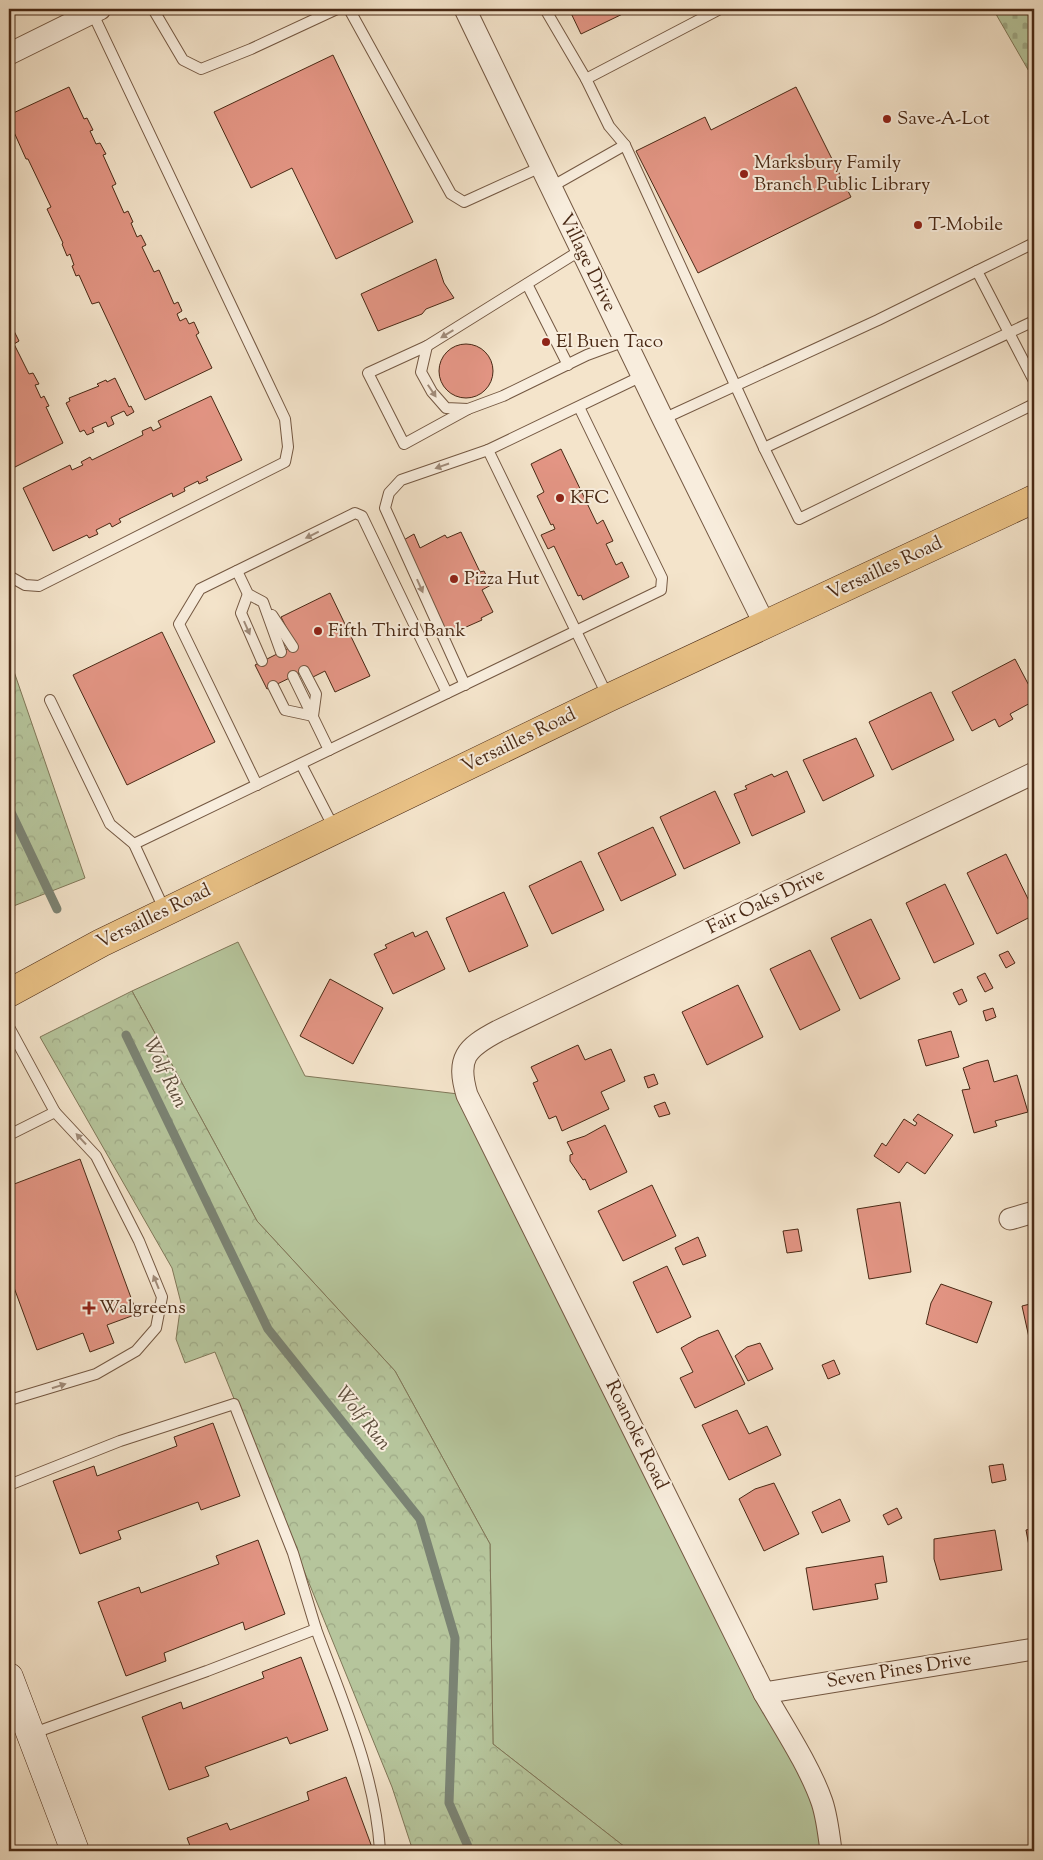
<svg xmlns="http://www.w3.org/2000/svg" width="1043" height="1860" viewBox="0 0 1043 1860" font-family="'Sorts Mill Goudy',serif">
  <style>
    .grass { fill: #b6c59c; stroke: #807758 }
    .forest { fill: url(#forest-crowns); stroke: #807758 }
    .cemetery { fill: url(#cemetery-stones); stroke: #807758 }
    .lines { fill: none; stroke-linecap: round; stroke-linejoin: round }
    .stream { stroke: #7b8373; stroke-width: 9 }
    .building { fill: #e39584; stroke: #492915 }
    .lane-casing { stroke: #745842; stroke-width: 12 }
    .street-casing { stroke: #745842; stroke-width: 23 }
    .secondary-casing { stroke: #492915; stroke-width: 29 }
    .primary-casing { stroke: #492915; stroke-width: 29 }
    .lane { stroke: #f8eddd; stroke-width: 10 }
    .street { stroke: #f8eddd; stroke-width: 21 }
    .secondary { stroke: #f8eddd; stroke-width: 28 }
    .primary { stroke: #eac286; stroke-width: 28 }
    .oneway { fill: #a08b79 }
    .poi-dot { fill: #8f2418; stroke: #f8eddd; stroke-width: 2 }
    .labels { text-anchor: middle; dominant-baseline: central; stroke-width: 4; stroke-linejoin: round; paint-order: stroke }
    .poi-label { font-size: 19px; fill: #492915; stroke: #f8eddd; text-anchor: start }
    .street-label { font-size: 19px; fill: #492915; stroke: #f8eddd }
    .water-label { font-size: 20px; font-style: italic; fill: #5e4e3c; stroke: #f8eddd }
  </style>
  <defs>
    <pattern id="forest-crowns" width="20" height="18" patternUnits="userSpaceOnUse" patternTransform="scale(1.25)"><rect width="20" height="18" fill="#b6c59c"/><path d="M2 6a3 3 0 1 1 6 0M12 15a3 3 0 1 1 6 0" fill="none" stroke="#9ea986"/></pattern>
    <pattern id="cemetery-stones" width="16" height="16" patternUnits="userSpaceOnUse" patternTransform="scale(1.25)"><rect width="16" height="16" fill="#b6c59c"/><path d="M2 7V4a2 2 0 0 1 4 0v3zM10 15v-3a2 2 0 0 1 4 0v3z" fill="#9ea986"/></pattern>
  </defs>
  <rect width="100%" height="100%" fill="#f4e4cb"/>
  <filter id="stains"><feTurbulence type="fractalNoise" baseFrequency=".004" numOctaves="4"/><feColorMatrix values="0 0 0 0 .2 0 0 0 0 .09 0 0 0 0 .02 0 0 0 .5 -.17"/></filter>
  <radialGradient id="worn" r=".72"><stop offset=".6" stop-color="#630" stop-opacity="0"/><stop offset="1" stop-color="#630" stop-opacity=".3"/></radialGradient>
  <polygon class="grass" points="238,942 305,1076 467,1095 809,1773 830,1851 630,1851 493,1744 490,1544 395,1371 257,1221 132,991"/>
  <g class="forest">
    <polygon points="9,657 85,878 11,907 9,903"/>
    <polygon points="132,991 257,1221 395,1371 490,1544 493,1744 630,1851 413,1851 392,1787 215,1352 185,1363 176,1339 181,1303 172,1268 40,1037"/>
  </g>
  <polygon class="cemetery" points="993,9 1034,9 1034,80"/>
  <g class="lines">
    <g class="stream">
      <polyline points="9,808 57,909"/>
      <polyline points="126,1035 268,1329 420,1519 455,1638 449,1803 470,1851"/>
    </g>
  </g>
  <g class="building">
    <polygon points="569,9 633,9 581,34"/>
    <polygon points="333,55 413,222 336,259 292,168 251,188 214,112"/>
    <polygon points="69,87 84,119 87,118 93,130 90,131 96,144 100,143 106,154 103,155 116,184 112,186 124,213 128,211 133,222 131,223 137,237 141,235 146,245 142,247 154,272 159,270 174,304 178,302 182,311 177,314 180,321 186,318 189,324 194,322 199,333 196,335 212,368 145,400 99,302 92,304 79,275 76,276 72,266 74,265 70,254 67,256 62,244 63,243 47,209 51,207 28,159 26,159 9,121 9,115"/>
    <polygon points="796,87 851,197 698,273 636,151 705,117 711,130"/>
    <polygon points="436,259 444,283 454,298 426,309 422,314 378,331 361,294"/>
    <polygon points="9,321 19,341 14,344 29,374 33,373 39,384 35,385 41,398 44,396 49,406 46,407 63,443 9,470"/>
    <circle cx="466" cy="371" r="27"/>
    <polygon points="115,378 129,407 131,406 134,412 127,416 124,411 111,417 114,424 108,427 106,422 92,428 94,432 87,435 84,430 80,432 66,403 70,401 69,398 99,386 97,384 106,380 107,382"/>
    <polygon points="211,396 242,460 206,477 208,480 199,484 198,481 184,488 185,491 173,497 172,493 119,519 121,522 112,527 110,523 96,530 98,534 89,538 87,535 53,551 23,488 70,465 72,470 83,465 81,462 90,457 92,460 143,435 142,431 151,427 153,431 161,427 158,421"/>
    <polygon points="561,449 597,524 603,520 613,541 606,544 616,565 622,562 629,577 583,600 581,595 578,596 554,546 548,549 541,535 555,529 553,524 551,525 537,496 544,492 531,464"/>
    <polygon points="461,532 480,572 484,571 491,585 482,590 493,612 481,618 482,620 448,635 402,541 414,534 420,548 445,535 447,538"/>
    <polygon points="330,593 370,676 335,692 325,671 311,678 304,671 267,689 255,665 295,645 281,617"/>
    <polygon points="162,632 215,742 127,785 73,675"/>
    <polygon points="1015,659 1034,695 1034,701 1010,714 1013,719 999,727 995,719 972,731 952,692"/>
    <polygon points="931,692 954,740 892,770 869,722"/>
    <polygon points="856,738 874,776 823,801 803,760"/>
    <polygon points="787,771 805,812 752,836 734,794 747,789 745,786 772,774 774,777"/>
    <polygon points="715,791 740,843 684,869 660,817"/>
    <polygon points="653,827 676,875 621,901 598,853"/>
    <polygon points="1006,854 1034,911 1034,915 997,934 967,873"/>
    <polygon points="581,861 604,910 552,934 529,886"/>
    <polygon points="945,884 974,944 934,963 906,903"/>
    <polygon points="504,892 528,946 469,972 446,918"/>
    <polygon points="871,919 900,979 860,999 831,938"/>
    <polygon points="427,931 445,969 393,994 374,954 387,948 385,945 413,932 415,937"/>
    <polygon points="810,950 840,1010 800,1030 770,969"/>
    <polygon points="1008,951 1015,963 1006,968 999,955"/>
    <polygon points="985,973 993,988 985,992 977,977"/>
    <polygon points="330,979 383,1008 353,1064 300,1036"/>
    <polygon points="738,985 763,1037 707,1065 682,1012"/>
    <polygon points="962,989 967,1001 959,1005 953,993"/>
    <polygon points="993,1008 996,1017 986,1021 983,1011"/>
    <polygon points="951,1031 959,1057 926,1066 918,1040"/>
    <polygon points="578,1045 585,1060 611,1049 625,1081 601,1092 609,1109 562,1131 556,1116 549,1119 533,1083 538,1081 531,1067"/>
    <polygon points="988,1060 994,1082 1017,1075 1028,1112 995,1121 997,1126 974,1133 962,1090 970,1089 963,1068 976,1063"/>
    <polygon points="654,1074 658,1084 648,1088 644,1077"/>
    <polygon points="665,1102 670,1114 659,1117 654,1106"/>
    <polygon points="918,1114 953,1135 925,1174 907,1162 899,1173 874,1156 882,1143 886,1146 904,1119 915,1126 917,1123 913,1120"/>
    <polygon points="605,1125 627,1172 590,1190 585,1179 583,1180 570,1161 570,1155 573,1154 567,1142 585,1136"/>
    <polygon points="80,1159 137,1314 107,1325 114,1343 90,1352 83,1333 37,1350 9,1274 9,1186"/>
    <polygon points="652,1185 676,1236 623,1261 598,1211"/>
    <polygon points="900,1202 911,1272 869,1279 857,1209"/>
    <polygon points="798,1229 802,1251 787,1253 783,1231"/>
    <polygon points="698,1237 706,1256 683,1265 675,1248"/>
    <polygon points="667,1266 691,1317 657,1333 633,1282"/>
    <polygon points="941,1284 992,1302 977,1343 926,1324 931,1303"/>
    <polygon points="1034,1303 1034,1341 1030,1342 1022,1306"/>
    <polygon points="718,1330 745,1384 695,1408 680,1378 693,1372 681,1348 698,1338"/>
    <polygon points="760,1343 773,1369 748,1381 735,1356 747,1347"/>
    <polygon points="834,1360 840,1374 828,1379 822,1365"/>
    <polygon points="737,1410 749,1434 767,1426 781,1455 729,1480 702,1425"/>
    <polygon points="213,1423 240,1496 201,1510 198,1502 118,1531 121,1539 80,1554 53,1481 94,1466 97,1476 177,1446 174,1437"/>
    <polygon points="1003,1464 1006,1480 992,1483 989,1466"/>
    <polygon points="774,1483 799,1534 764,1551 739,1499 755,1489"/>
    <polygon points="840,1499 850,1521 822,1533 812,1512"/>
    <polygon points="897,1508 902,1518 888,1525 883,1515"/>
    <polygon points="1034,1528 1034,1567 1033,1567 1026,1530"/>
    <polygon points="995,1530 1002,1570 940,1580 934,1559 934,1539"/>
    <polygon points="258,1540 285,1614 245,1630 243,1622 164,1653 166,1661 126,1676 98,1602 139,1587 141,1593 219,1564 216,1556"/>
    <polygon points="883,1556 887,1582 875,1584 878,1599 813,1610 806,1568"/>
    <polygon points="301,1657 328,1730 290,1744 287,1737 205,1767 209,1776 169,1790 142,1717 181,1702 183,1709 264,1678 262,1672"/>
    <polygon points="346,1777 373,1850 369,1851 192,1851 187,1838 227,1823 230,1830 309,1800 307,1792"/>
  </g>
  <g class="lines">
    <defs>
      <g id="lane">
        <polyline points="153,9 183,60 201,69 251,49 337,9"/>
        <polyline points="349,9 451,194 464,202 541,167"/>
        <polyline points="545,9 586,79 609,126 625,145 764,448 799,519 1034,404"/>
        <polyline points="586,79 720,9"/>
        <polyline points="551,187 625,145"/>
        <polyline points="977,271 1034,243"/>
        <polyline points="527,284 568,365"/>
        <polyline points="427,346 421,372 432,392 446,408 468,409 503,396 587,355 625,341"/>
        <polyline points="468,409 404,444 368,373 427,346 581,250"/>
        <polyline points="663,419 878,320 977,271 1034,381"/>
        <polyline points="764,448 1034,321"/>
        <polyline points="237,571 248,594 263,602 281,652"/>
        <polyline points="9,576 25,585 39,586 285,462 288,447 285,419 92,12"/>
        <polyline points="248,594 241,613 262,661"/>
        <polyline points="272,615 293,647"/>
        <polyline points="293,676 329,750"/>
        <polyline points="465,685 385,508 389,493 401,480 488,450"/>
        <polyline points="273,686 285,710 313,716 316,694 304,671"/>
        <polyline points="608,697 488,450 642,376"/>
        <polyline points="50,700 110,824 134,844 165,911"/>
        <polyline points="301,764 335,830"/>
        <polyline points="257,785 179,624 200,589 355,513 362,516 447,693"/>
        <polyline points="134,844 661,590 662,578 579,407"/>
        <polyline points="9,1027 55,1112 9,1135"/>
        <polyline points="13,1399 96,1374 136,1351 156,1328 162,1297 139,1241 96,1156 55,1112"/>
        <polyline points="9,1485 120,1441 234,1404 293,1553 316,1629"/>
        <path d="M31 1734 207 1671 316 1629C342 1700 375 1773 380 1850L379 1851"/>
      </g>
      <g id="street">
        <polyline points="465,9 663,419 765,625"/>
        <polyline points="9,54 100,9"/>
        <polyline points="1010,1219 1034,1212"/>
        <polyline points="764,1693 1034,1649"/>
        <path d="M831 1851C829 1835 827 1817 822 1802 810 1767 783 1726 764 1693L467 1095C456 1058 466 1048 498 1031L1034 773"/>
      </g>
      <polyline id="secondary" points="9,1677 75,1851"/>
      <polyline id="primary" points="9,993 101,943 608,698 1034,499"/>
    </defs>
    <use href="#lane" class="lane-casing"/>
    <use href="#street" class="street-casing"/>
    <use href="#secondary" class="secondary-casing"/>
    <use href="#primary" class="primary-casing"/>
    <use href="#lane" class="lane"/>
    <use href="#street" class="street"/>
    <use href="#secondary" class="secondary"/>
    <use href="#primary" class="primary"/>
  </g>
  <defs><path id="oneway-solid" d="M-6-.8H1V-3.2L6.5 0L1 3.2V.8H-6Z" transform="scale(1.25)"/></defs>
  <g class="oneway">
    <use href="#oneway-solid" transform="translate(447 334) rotate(149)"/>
    <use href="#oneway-solid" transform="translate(432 391) rotate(56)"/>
    <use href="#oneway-solid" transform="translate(442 466) rotate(161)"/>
    <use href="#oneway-solid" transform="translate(312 535) rotate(154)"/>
    <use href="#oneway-solid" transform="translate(420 586) rotate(66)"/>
    <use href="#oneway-solid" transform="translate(247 628) rotate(66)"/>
    <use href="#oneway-solid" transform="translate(81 1139) rotate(-133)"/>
    <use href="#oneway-solid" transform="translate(156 1282) rotate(-112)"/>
    <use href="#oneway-solid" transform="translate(59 1386) rotate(-18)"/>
  </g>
  <g class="poi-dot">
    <circle cx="887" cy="119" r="5"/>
    <circle cx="744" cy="174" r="5"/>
    <circle cx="918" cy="225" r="5"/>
    <circle cx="546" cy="342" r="5"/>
    <circle cx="560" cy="498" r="5"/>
    <circle cx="454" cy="579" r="5"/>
    <circle cx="318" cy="631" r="5"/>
    <path d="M86.5 1300.5h5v5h5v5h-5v5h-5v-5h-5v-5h5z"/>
  </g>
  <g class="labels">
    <g class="poi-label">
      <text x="897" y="119">Save-A-Lot</text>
      <text x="754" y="163">Marksbury Family<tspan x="754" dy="22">Branch Public Library</tspan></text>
      <text x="928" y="225">T-Mobile</text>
      <text x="556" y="342">El Buen Taco</text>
      <text x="570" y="498">KFC</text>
      <text x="464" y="579">Pizza Hut</text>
      <text x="328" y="631">Fifth Third Bank</text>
      <text x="99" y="1308">Walgreens</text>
    </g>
    <g class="street-label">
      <text transform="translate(587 263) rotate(64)">Village Drive</text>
      <text transform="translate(885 569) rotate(-25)">Versailles Road</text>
      <text transform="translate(519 741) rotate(-26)">Versailles Road</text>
      <text transform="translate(766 902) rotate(-26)">Fair Oaks Drive</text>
      <text transform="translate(154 917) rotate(-26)">Versailles Road</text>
      <text transform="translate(636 1435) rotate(64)">Roanoke Road</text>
      <text transform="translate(899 1671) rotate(-9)">Seven Pines Drive</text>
    </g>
    <g class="water-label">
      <text transform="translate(164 1073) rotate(64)">Wolf Run</text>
      <text transform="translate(362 1419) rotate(51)">Wolf Run</text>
    </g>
  </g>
  <rect width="1043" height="1860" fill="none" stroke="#f4e4cb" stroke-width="30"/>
  <rect x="10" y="10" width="1023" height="1840" fill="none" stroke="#492915" stroke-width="2.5"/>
  <rect x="15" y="15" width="1013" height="1830" fill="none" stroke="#492915"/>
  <rect width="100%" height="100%" filter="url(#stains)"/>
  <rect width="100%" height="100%" fill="url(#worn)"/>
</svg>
